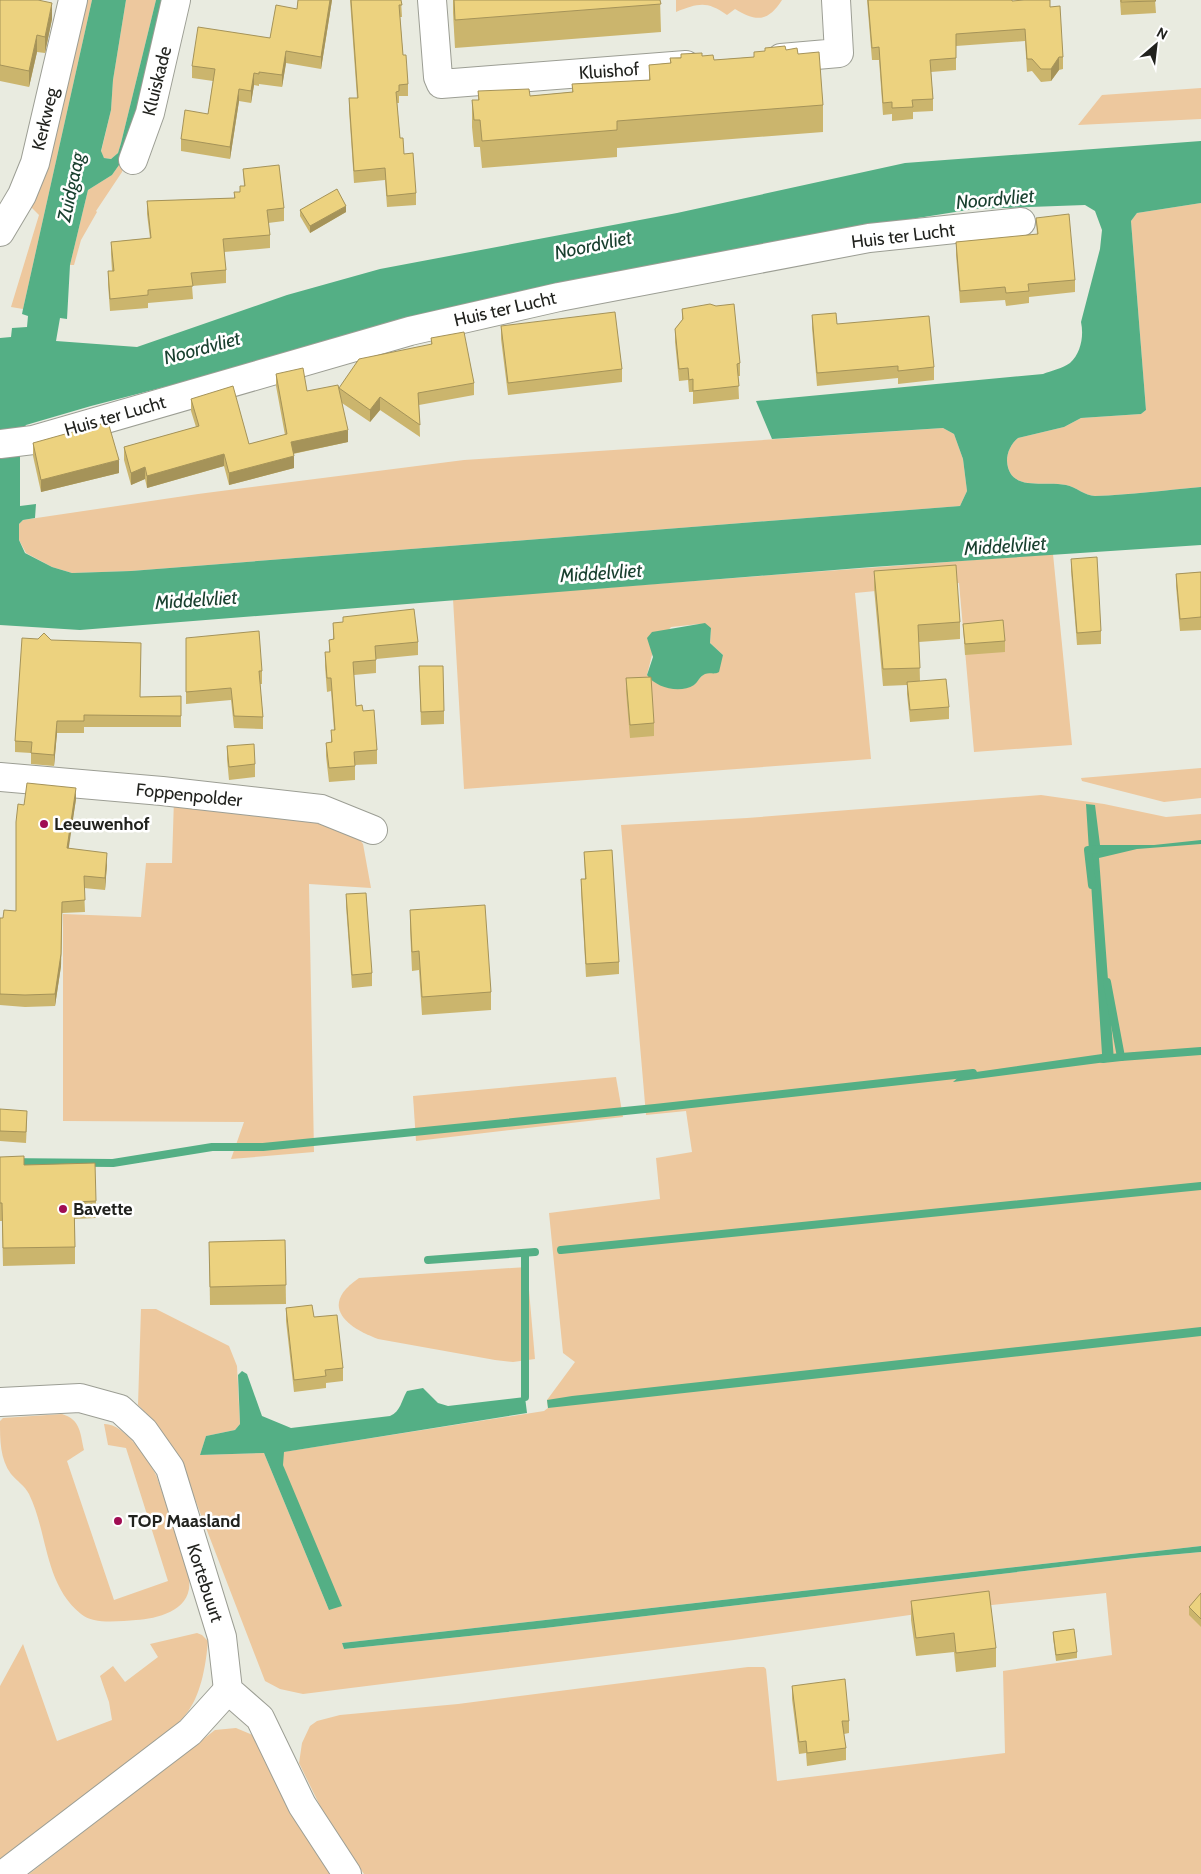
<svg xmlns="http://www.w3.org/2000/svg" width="1201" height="1874" viewBox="0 0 1201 1874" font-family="Cabin,sans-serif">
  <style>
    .green { fill: #edc89e; fill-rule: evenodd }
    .water { fill: #54af85; fill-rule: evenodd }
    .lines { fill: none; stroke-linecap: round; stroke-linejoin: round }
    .stream { stroke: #54af85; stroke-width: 8 }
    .minor-casing { stroke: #9c9e94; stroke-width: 30 }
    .tertiary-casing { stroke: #9c9e94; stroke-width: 30 }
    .minor { stroke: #fff; stroke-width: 28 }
    .tertiary { stroke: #fff; stroke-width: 28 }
    .wall { fill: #cbb56d }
    .shaded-wall { fill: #a59359 }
    .building { fill: #ecd27f; stroke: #a59359 }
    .poi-dot { fill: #a00d53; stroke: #fff; stroke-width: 2 }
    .labels { text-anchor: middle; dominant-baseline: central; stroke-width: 5; stroke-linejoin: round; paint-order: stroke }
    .street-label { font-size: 18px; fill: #21221e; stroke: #fff }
    .poi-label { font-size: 18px; font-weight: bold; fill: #21221e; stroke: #fff; text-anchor: start }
    .water-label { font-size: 19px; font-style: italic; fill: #19402f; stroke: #fff }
  </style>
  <rect width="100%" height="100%" fill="#e9ebe0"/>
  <g class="green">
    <polygon points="86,0 92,0 23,309 11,307 39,215 31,207 44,176"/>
    <polygon points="126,0 156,0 121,143 118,153 111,159 104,158 101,152 111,110 113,80"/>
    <path d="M676 0H782C768 22 756 22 735 9L727 15C707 1 699 3 676 12Z"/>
    <polygon points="1201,88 1201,119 1078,125 1102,95"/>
    <polygon points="126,155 122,172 96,211 97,212 81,240 74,265 70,265 88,190 112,175"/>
    <path d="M1201 203V487C1166 490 1130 495 1095 496 1085 496 1076 487 1066 485 1045 480 1009 493 1007 461 1007 452 1011 444 1018 438L1064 427 1081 418 1141 414 1146 410 1131 221 1137 213Z"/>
    <polygon points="943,428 954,434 963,459 967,491 960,506 131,571 72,573 52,567 26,553 19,540 19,524 23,520 198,494 464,460"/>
    <path d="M1053 554 1072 745 974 752 959 583 855 593 871 759 464 789 453 599ZM699 624 711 628 710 643 723 655C714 666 702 674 694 685L647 675 653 651 671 627Z"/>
    <polygon points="1201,768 1201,798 1164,802 1082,781 1081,778"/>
    <polygon points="1041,795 1104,804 1166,817 1201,814 1201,1546 342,1643 344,1649 545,1628 1135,1558 1201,1552 1201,1874 364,1874 326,1818 299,1763 302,1743 310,1726 317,1721 340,1715 458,1704 748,1667 764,1667 766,1669 777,1781 1005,1753 1003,1671 1112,1655 1106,1593 945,1610 734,1640 303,1694 280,1689 265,1681 181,1463 155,1422 138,1405 141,1309 156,1309 229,1346 237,1366 240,1424 235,1430 206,1436 200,1455 264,1453 329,1610 283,1465 283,1452 544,1411 548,1408 547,1400 575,1362 563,1353 549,1213 660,1199 656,1158 692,1152 686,1111 646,1115 621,825 747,818"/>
    <polygon points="174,798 350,827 363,844 371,888 309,884 314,1152 231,1159 244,1122 63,1121 63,914 141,917 146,863 172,863"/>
    <polygon points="616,1077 623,1117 416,1141 413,1096"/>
    <path d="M527 1267 535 1359 513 1362 495 1360 378 1339C345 1327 319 1305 359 1278Z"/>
    <path d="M62 1414C81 1420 80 1433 84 1450L67 1461 114 1600 168 1581 126 1448 108 1445 104 1424C124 1423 148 1459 156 1475 164 1495 169 1516 176 1536 180 1550 187 1565 189 1580 193 1610 158 1619 136 1620 120 1621 94 1625 81 1614 44 1584 48 1533 29 1494 25 1486 17 1481 11 1474 0 1459 0 1440 0 1421L3 1418Z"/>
    <path d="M197 1633 202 1635 208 1641C206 1663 202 1691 189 1710 177 1728 156 1740 140 1753 94 1790 47 1824 0 1859V1686L23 1644 57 1741 112 1720 109 1702 100 1676 113 1666 125 1682 158 1657 150 1644Z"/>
    <polygon points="236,1728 255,1736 335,1874 29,1874 215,1730"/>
  </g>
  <g class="water">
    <path d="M92 0H126L113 80 111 110 101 151 104 158 111 159 118 153 121 143 156 0H166L126 155 112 175 88 190 70 265 67 319 60 318 56 341 137 347 287 295 380 269 677 213 905 163 1201 141V203L1137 213 1131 221 1146 410 1141 414 1081 418 1064 427 1018 438C1011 444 1007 452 1007 461 1009 493 1045 480 1066 485 1076 487 1085 496 1095 496 1130 495 1166 490 1201 487V545L872 567 80 630 0 625V338L11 337 12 328 27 327 28 316 22 314 23 309ZM1085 205 1095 211 1102 230 1100 249 1081 322C1084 336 1081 353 1070 363 1063 368 1051 371 1043 374L756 401 772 439 943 428 954 434 963 459 967 491 960 506 131 571 72 573 52 567 25 553 19 540V524L23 520 35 518 36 504 20 506V435L26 425 91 406 257 363 855 228 974 209Z"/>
    <path d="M705 623 711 628 710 643 723 655 719 672C714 675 710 672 705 674 699 677 698 682 694 685 680 694 656 688 647 675L653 657 647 638 652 632Z"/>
    <polygon points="1086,804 1095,805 1100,845 1154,845 1201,840 1201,844 1137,849 1099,858 1114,1061 953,1082 962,1074 1102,1054"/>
    <polygon points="1201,1327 1201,1336 548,1408 547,1400 572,1396"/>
    <path d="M242 1371 247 1374 262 1416 291 1428 390 1416C401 1411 401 1401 407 1391L423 1388 438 1403 448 1406 525 1397 527 1413 284 1452 283 1465 342 1606 329 1610 264 1453 200 1455 206 1436 235 1430 240 1424 238 1375Z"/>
    <polygon points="1201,1546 1201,1552 1135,1558 545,1628 344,1649 342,1643"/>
  </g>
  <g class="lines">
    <g class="stream">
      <polyline points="1092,885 1088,850 1099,849"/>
      <polyline points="1107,982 1121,1057 1201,1051"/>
      <polyline points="1103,1059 1121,1057"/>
      <polyline points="0,1162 113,1163 212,1147 263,1147 655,1108 973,1073"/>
      <polyline points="561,1250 1201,1186"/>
      <polyline points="428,1260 535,1252"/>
      <polyline points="525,1397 525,1253"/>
    </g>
    <defs>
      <g id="minor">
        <polyline points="432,0 438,77 441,84 686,65"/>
        <polyline points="781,58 839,53 836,0"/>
        <polyline points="133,160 150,113 176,0"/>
        <polyline points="0,444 33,440 410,331 559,297 869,238 1021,222"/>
        <polyline points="0,777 162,791 321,809 373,830"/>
        <polyline points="0,1402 80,1398 120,1409 144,1431 170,1468 222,1637 228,1690 260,1718 302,1805 347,1874"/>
        <polyline points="4,1874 190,1732 228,1690"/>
      </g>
      <polyline id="tertiary" points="0,232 22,195 35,163 73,0"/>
    </defs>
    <use href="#minor" class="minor-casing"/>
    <use href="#tertiary" class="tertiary-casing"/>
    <use href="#minor" class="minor"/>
    <use href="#tertiary" class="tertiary"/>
  </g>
  <g class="wall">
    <polygon points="0,0 52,19 45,53 37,52 29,87 0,81"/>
    <polygon points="298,0 332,0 321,69 286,63 282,87 259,84 259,86 254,85 251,103 239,101 230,159 181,151 181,139 208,114 213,81 192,78 192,66 270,38 297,9"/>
    <polygon points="350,0 401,0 402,17 400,17 403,55 408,84 408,96 399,96 399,103 397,103 400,138 404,154 416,193 416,205 387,207 385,180 354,183 349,110 349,98 357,98"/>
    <polygon points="453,0 660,0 661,32 455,48 453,13"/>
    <polygon points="867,0 1012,0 1012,1 1050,7 1063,57 1063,69 1059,70 1051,81 1041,82 1032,71 1027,72 1025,41 956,46 956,70 931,72 933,99 933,111 913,112 913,119 892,121 892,114 883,115 879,60 872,60"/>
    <polygon points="1120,0 1155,0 1156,13 1121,15"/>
    <polygon points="786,50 798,54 823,105 823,132 617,148 617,157 482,168 480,147 474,147 472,127 472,100 478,100 478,91 530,96 572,92 572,84 649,80 649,65 670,63 670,58 702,56 714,60 754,57"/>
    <polygon points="243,169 284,208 284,221 268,223 270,235 270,248 224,252 226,270 226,283 192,286 193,299 148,303 148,308 110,311 108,284 108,271 112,271 111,254 111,242 150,238 147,214 147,201 234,198 234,192 240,192 240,186 244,186"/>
    <polygon points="300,210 346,212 310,233 300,216"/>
    <polygon points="1036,218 1075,280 1075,292 1029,297 1029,303 1006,306 1005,300 960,303 956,255 956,242 1037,235"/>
    <polygon points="682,309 740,363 740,376 738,376 739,399 693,404 693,392 689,392 688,380 679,381 675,342 675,329 682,320"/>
    <polygon points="812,315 837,324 934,367 934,380 898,384 898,378 817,386 812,328"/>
    <polygon points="501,326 622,369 622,382 508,395 501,339"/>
    <polygon points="431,338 474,383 474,395 419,405 420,437 380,410 370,422 342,403 348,442 293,454 294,468 229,485 224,466 147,488 145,479 131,485 124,460 124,447 196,427 191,411 191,399 249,444 285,435 276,386 276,374 307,391 339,388 431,344"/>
    <polygon points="33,443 119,473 41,492 33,456"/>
    <polygon points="1071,559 1101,631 1101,644 1077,645 1071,571"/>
    <polygon points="874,571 960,622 960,639 919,642 920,681 949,707 949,719 910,722 907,694 907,685 883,686 874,588"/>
    <polygon points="1201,572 1201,630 1180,631 1176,586 1176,574"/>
    <polygon points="343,617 418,642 418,655 376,659 376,673 354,675 356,706 363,711 377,750 377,764 355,765 355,780 329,782 326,756 326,743 331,742 331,730 334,730 331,691 327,692 325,666 325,652 329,652 329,640 333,640 333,623 343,622"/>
    <polygon points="963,624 1005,641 1005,652 965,655"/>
    <polygon points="186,638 262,671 262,684 260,684 263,717 263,729 234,728 231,700 186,704"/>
    <polygon points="51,640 140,697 181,696 181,727 84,727 84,733 57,733 54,766 31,764 31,753 15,752 15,741"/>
    <polygon points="419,666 444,711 444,724 421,725"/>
    <polygon points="626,678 654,723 654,736 630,738 626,691"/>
    <polygon points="227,746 255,764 255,777 229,780 227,759"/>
    <polygon points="76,799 68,848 107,864 105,890 84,888 85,912 62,913 61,966 55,1006 25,1007 0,1005 0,918 3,918 16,911 24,805"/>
    <polygon points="584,852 619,962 619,974 586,977 581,891 581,879 585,879"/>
    <polygon points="346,894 372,973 372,986 352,988 346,906"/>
    <polygon points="410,910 491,992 491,1010 422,1015 419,970 412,971 410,929"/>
    <polygon points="0,1109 27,1121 26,1143 0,1141"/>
    <polygon points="0,1157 24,1165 96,1201 96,1218 75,1219 75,1264 3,1266 2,1221 0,1221"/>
    <polygon points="285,1240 286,1304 210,1305 209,1242"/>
    <polygon points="286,1308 314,1317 343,1368 343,1381 326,1383 326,1388 294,1392 286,1321"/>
    <polygon points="1201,1593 1201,1627 1189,1615 1189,1607"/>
    <polygon points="911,1601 996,1648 996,1667 956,1672 954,1652 916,1656 911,1620"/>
    <polygon points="1053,1632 1077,1652 1077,1658 1056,1661 1053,1638"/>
    <polygon points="792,1686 849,1721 849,1733 844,1734 846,1748 846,1760 807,1766 806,1753 799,1754 792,1699"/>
  </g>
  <g class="shaded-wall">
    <polygon points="330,0 332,0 321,69 321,57"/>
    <polygon points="52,3 52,19 45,53 45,37"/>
    <polygon points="37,35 37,52 29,87 29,71"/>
    <polygon points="286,51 286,63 282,87 282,75"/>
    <polygon points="1059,57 1059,70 1051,81 1051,69"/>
    <polygon points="254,73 254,85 251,103 251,91"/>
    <polygon points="239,89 239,101 230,159 230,147"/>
    <polygon points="346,206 346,212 310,233 310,226"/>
    <polygon points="380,397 380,410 370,422 370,410"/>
    <polygon points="348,430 348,442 291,454 291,442"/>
    <polygon points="224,454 224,466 147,488 147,476"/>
    <polygon points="294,456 294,468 229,485 229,473"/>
    <polygon points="119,460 119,473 41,492 41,480"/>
    <polygon points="145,467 145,479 131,485 131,473"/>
    <polygon points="57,721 57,733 54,766 54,755"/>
    <polygon points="76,788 76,799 67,860 67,848"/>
    <polygon points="107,853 107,864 105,890 105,878"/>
    <polygon points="62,902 61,966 55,1006 55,994"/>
  </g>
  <g class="building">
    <polygon points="0,0 38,0 52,3 45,37 37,35 29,71 0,65"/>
    <polygon points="298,0 330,0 321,57 286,51 282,75 259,72 259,74 254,73 251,91 239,89 230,147 181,139 185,110 208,114 215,69 192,66 198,27 270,38 276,5 297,9"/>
    <polygon points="351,0 401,0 402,5 399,5 403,55 406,55 408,84 399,85 399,91 396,92 400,138 403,138 404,154 413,153 416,193 387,196 385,168 354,171 349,98 358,98"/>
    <polygon points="454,0 660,0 661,4 455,20"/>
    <polygon points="868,0 1012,0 1012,1 1024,0 1050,0 1050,7 1060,6 1063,57 1059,57 1051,69 1041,69 1032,59 1027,59 1025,29 956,34 956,58 930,60 933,99 912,100 913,107 892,108 892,102 883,103 879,47 872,48"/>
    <polygon points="1121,0 1155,0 1156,1 1121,2"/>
    <polygon points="785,46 786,50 797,48 798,54 819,52 823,105 617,121 617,130 482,141 480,120 474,120 472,100 479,100 478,91 529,89 530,96 573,92 572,84 650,80 649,65 671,63 670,58 681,58 681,54 702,53 702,56 713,55 714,60 754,57 754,52 765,51 765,48"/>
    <polygon points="279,165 284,208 267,210 270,235 223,239 226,270 191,273 193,286 148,290 148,295 110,299 108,271 114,271 111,242 151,238 147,201 235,198 234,192 240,192 240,186 245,186 243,169"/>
    <polygon points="337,189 346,206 310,226 300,210"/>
    <polygon points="1069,214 1075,280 1028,284 1029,291 1018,292 1006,293 1005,287 960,291 956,242 1038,234 1036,218"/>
    <polygon points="710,304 716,306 734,304 740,363 737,364 739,386 693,391 693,379 689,380 688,368 679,369 675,329 683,319 682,309"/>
    <polygon points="615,312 622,369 508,383 501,326"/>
    <polygon points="836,313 837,324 929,316 934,367 898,371 898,366 817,373 812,315"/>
    <polygon points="464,332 474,383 418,393 420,425 380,397 370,410 339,388 359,359 432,344 431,338"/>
    <polygon points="303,368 307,391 338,385 348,430 291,442 294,456 229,473 224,454 147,476 145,467 131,473 124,447 199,426 191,399 233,386 249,444 287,434 276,374"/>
    <polygon points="108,422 119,460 41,480 33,443"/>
    <polygon points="1097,557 1101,631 1077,633 1071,559"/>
    <polygon points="956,565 960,622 918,625 920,668 883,669 874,571"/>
    <polygon points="1201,572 1201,617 1180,619 1176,574"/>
    <polygon points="414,609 418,642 375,646 376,660 353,662 356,706 362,705 363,711 374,710 377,750 354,752 355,766 329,768 326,743 332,742 331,730 335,730 331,678 327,678 325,652 330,652 329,640 334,639 333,623 343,622 343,617"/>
    <polygon points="1003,620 1005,641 965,644 963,624"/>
    <polygon points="259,631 262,671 259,671 263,717 234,716 231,688 186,692 186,638"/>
    <polygon points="44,633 51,640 141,643 140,697 181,696 181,716 84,715 84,721 57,721 54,755 31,753 32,742 15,741 22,638 38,639"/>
    <polygon points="419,666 443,666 444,711 421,712"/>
    <polygon points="651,677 654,723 630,725 626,678"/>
    <polygon points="946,679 949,707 910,710 907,682"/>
    <polygon points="254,744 255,764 229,767 227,746"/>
    <polygon points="27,783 76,788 67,848 107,853 105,878 84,876 85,900 62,902 61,954 55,994 25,995 0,994 0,918 3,918 4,910 16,911 16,822 18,804 24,805"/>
    <polygon points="612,850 619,962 586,964 581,879 586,879 584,852"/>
    <polygon points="366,893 372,973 352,975 346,894"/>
    <polygon points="485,905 491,992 422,997 419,951 412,952 410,910"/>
    <polygon points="0,1109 27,1111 26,1132 0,1131"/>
    <polygon points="24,1156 24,1165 95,1163 96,1201 74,1202 75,1247 3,1248 2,1203 0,1203 0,1157"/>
    <polygon points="285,1240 286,1285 210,1287 209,1242"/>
    <polygon points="312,1305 314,1317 337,1315 343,1368 325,1370 326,1376 294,1380 286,1308"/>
    <polygon points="989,1591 996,1648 956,1653 954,1633 916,1638 911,1601"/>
    <polygon points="1201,1593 1201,1619 1189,1607"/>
    <polygon points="1074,1629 1077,1652 1056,1655 1053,1632"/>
    <polygon points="845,1679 849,1721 842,1721 846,1748 807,1753 806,1741 799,1742 792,1686"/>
  </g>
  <g class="poi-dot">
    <circle cx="44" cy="824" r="5"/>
    <circle cx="63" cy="1209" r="5"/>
    <circle cx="118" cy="1521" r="5"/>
  </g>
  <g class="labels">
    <g class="street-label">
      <text transform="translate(609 71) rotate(-4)">Kluishof</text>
      <text transform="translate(157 81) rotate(-76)">Kluiskade</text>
      <text transform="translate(45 119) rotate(-77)">Kerkweg</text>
      <text transform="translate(903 236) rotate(-7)">Huis ter Lucht</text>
      <text transform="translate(505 309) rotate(-13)">Huis ter Lucht</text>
      <text transform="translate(115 416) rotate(-16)">Huis ter Lucht</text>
      <text transform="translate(189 795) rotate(6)">Foppenpolder</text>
      <text transform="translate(205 1583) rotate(72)">Kortebuurt</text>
    </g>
    <g class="poi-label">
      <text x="54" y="824">Leeuwenhof</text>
      <text x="73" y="1209">Bavette</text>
      <text x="128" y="1521">TOP Maasland</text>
    </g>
    <g class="water-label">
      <text transform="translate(71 187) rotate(-78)">Zuidgaag</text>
      <text transform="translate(995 199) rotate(-5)">Noordvliet</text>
      <text transform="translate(593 245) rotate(-12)">Noordvliet</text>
      <text transform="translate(202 348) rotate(-15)">Noordvliet</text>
      <text transform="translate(1005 546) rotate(-4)">Middelvliet</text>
      <text transform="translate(601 573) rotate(-4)">Middelvliet</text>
      <text transform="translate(196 600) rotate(-4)">Middelvliet</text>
    </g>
  </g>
  <g transform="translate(1156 45) rotate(28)" stroke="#ffffff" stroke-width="4" paint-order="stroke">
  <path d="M0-4L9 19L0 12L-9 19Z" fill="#21221e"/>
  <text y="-8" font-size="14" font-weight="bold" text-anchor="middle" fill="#21221e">N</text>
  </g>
</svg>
